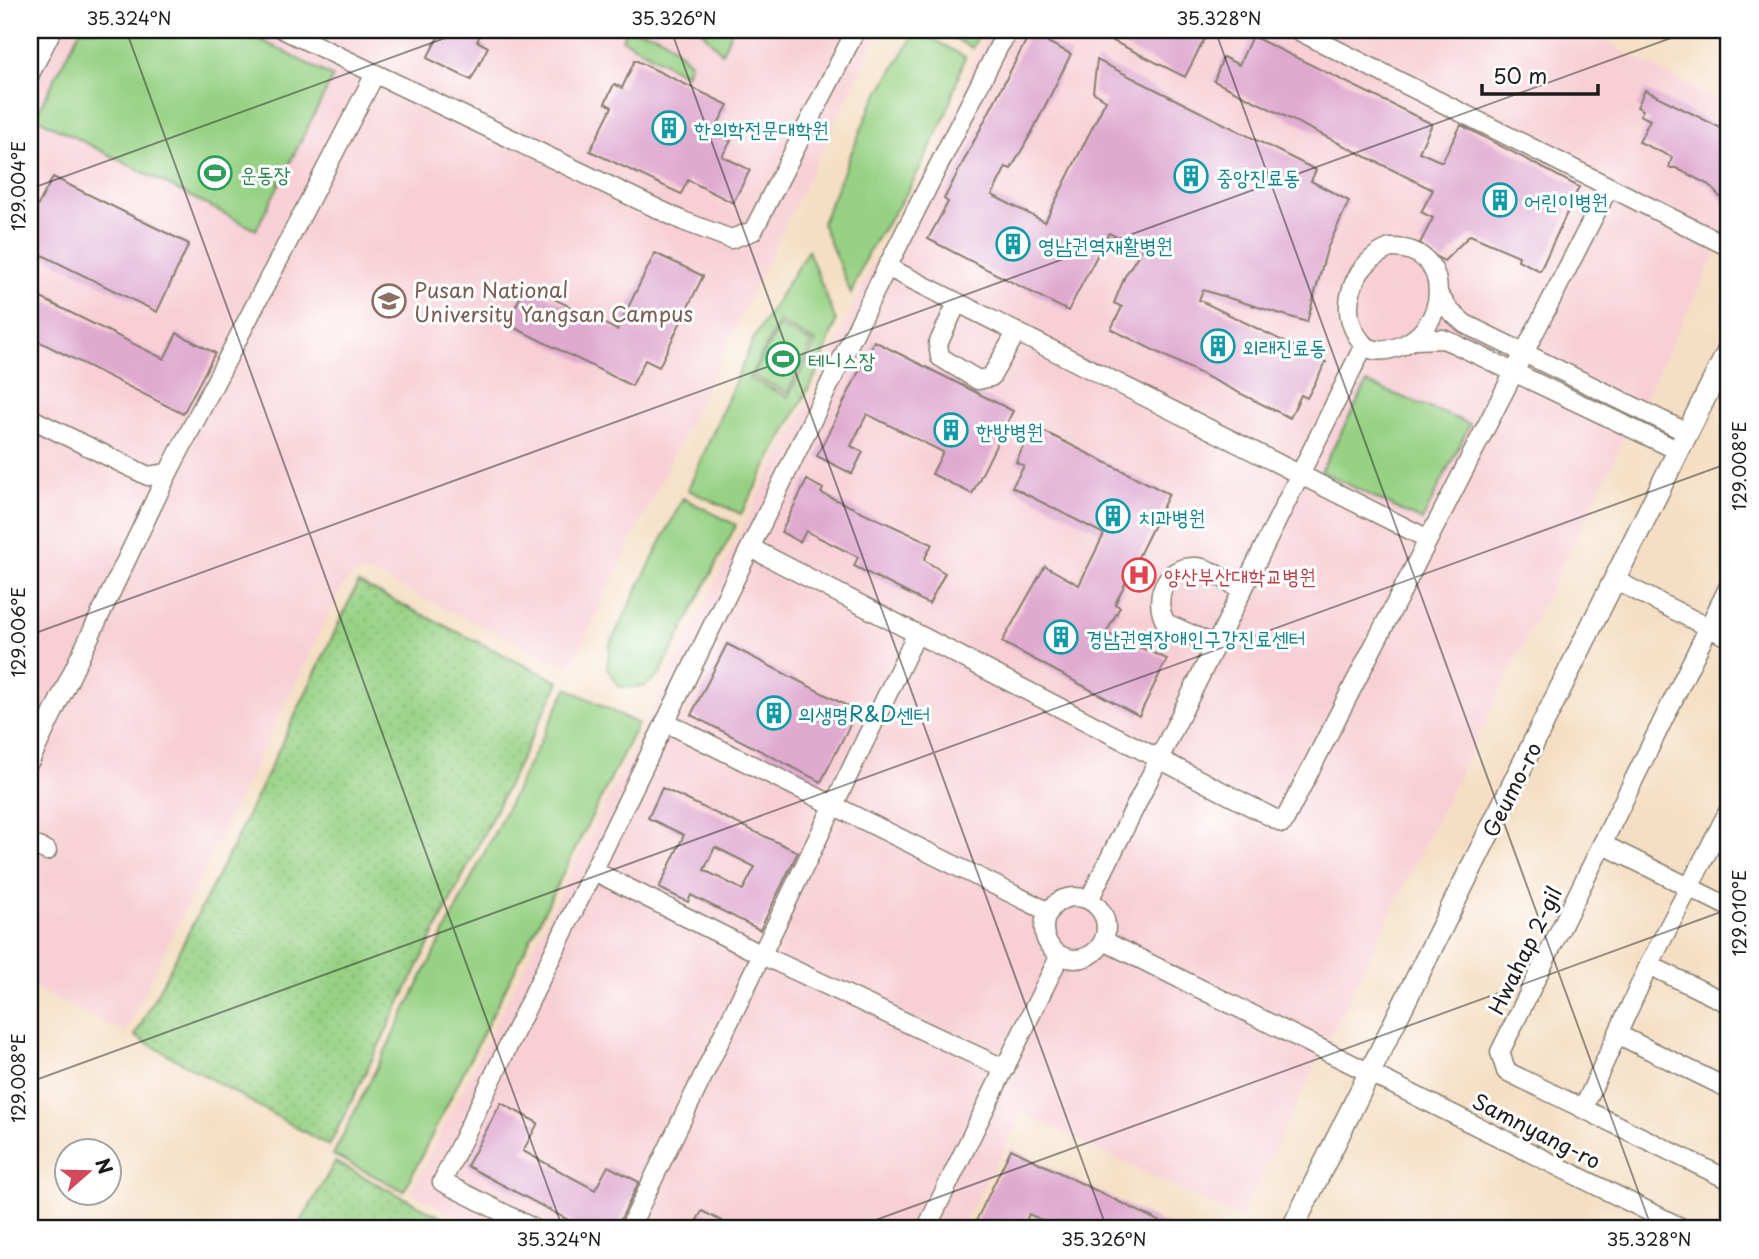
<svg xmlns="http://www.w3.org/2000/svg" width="1759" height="1259" viewBox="0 0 1759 1259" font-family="'Playpen Sans','Poor Story',sans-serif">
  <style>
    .built { fill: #f7cfd5 }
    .grass { fill: url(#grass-dots); stroke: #5a7650; stroke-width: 2 }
    .green { fill: #97d184; stroke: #5a7650; stroke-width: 2; fill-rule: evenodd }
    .building { fill: #dfaad0; fill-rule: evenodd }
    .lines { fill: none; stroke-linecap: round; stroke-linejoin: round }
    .minor-casing { stroke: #887e70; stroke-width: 21 }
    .major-casing { stroke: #887e70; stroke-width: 24 }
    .minor { stroke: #fff; stroke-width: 18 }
    .major { stroke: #fff; stroke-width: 21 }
    .ticks { fill: none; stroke: #1c1c1c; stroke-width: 2; stroke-opacity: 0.45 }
    .labels { text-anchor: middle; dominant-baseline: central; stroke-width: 6; stroke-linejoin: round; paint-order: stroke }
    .culture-label { font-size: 21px; fill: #0d838f; stroke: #fff; text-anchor: start }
    .leisure-label { font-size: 21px; fill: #27864d; stroke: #fff; text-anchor: start }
    .education-label { font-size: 21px; fill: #785e54; stroke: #fff; text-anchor: start }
    .health-label { font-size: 21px; fill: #be3a42; stroke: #fff; text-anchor: start }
    .street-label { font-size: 21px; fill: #1c1c1c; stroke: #fff }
    .neatline { fill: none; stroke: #1c1c1c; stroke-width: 2.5 }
    .ticks-label { font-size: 18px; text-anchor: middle; fill: #1c1c1c }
  </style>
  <defs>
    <pattern id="grass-dots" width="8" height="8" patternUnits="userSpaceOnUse" patternTransform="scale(1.75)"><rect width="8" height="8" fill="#97d184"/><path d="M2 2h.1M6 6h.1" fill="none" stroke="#82b371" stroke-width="1.8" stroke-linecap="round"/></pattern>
  </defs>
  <rect width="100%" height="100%" fill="#fff"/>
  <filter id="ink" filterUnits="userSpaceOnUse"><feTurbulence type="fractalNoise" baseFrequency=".0143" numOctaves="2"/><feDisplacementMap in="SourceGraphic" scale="14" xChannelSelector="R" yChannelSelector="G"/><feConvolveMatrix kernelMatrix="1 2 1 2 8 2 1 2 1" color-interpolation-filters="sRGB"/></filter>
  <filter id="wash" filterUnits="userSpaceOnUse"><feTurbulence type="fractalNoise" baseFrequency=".00686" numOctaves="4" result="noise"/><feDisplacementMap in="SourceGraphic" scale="28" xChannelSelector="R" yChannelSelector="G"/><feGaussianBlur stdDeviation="1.57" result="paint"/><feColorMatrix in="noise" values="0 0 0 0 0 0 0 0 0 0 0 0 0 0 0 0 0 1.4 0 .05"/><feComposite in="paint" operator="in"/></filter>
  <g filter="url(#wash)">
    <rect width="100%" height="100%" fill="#f5dfc4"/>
    <g class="built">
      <polygon points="30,30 880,30 570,668 371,573 354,574 342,587 125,1032 30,986"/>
      <polygon points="990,30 1582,30 1729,106 1729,227 1240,1219 1024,1114 960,1229 481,1229 411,1193 767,479 818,384 870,269 927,171 957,108 973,59"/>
    </g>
    <g class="grass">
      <polygon points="358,583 559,682 329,1146 135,1036 230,852"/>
      <polygon points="335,1162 464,1229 297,1229"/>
    </g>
    <g class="green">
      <polygon points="80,30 242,30 333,77 256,230 35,117"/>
      <path d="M618 30C656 30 664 35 690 63L686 75 622 39 625 33Z"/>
      <polygon points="701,30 732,30 722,53"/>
      <polygon points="917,30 965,57 946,114 932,144 908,191 868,252 851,294 822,223 871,106"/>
      <polygon points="938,30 982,30 972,48"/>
      <path d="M808 250 836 321 819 369 741 514 688 490 754 338ZM779 322 816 342 788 397 749 378Z"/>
      <polygon points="779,326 812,343 787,393 753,376"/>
      <polygon points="1367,383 1470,424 1422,521 1321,471"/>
      <polygon points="683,498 736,525 659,676 643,687 620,687 607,668 610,644"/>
      <polygon points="567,688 638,724 404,1191 333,1155"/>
    </g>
    <g id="blocks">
      <g class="building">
        <polygon points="442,30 483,30 477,41 488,47 471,80 427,58"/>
        <polygon points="1091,30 1209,30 1185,77"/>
        <polygon points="1030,33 1071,54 1033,130 1011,169 1006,167 992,195 1045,222 1106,100 1093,92 1097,60 1316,170 1311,181 1349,201 1327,249 1307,322 1203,290 1199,300 1326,362 1307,398 1301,395 1290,418 1111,329 1122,307 1114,303 1125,276 1142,249 1109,233 1068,311 928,239 948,202 944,199"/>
        <polygon points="1252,36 1432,124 1419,152 1442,162 1461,125 1579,187 1540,271 1518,260 1519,256 1470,235 1444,261 1438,258 1420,243 1433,218 1421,212 1433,190 1214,81 1223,57 1239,65"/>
        <polygon points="635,60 728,105 713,133 731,141 722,156 750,170 733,203 688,180 681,194 590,151 612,107 605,103 614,84 622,88"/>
        <polygon points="1645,90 1729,132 1729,207 1709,185 1676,168 1669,168 1672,157 1639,142 1650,120 1640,115 1643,110 1637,107"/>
        <polygon points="53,177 189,244 157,312 30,249 35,232 30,229 30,220"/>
        <polygon points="655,253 703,276 659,367 645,360 632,386 507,324 526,285 617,330"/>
        <polygon points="41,298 164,359 177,333 215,353 183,414 30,337 30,322"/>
        <polygon points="874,341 1013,411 972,494 932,474 943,452 867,414 851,446 863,452 852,474 817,456"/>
        <polygon points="1039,429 1169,494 1115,604 1120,607 1106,633 1167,659 1139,716 1002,642 1045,566 1079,585 1104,534 1012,487 1024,466 1016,462 1030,432 1036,435"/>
        <polygon points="807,480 823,489 821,493 932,544 924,560 945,573 929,604 854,566 858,557 806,531 800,542 781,532"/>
        <polygon points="727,644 857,711 821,782 691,715"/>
        <path d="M662 788 798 852 760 930 691 895 688 902 659 888 684 835 648 818ZM715 847 755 867 743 890 704 870Z"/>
        <polygon points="501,1103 538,1123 523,1151 595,1190 608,1166 639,1182 616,1229 585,1229 467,1166"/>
        <polygon points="1011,1149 1175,1229 1060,1229 1029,1214 1022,1229 972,1229"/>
        <polygon points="702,1211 737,1229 692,1229"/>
      </g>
    </g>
  </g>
  <g filter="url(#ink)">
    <use href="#blocks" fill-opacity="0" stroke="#887e70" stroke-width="2"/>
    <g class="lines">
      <defs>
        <g id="minor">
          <polyline points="284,30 683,221 731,239 753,231 856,30"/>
          <polyline points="1297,30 1729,247"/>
          <polyline points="30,74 52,30"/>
          <path d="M1390 248C1455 245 1451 332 1395 348 1382 352 1369 352 1361 341 1335 309 1354 262 1390 248Z"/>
          <polyline points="887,267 1428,539"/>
          <polyline points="1439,295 1450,311 1465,324 1688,433"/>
          <polyline points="957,303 938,344 940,357 978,380 991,377 1016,333"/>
          <polyline points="1414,340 1443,339 1455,344 1679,451"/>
          <polyline points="30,418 148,476 168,473 375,74"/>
          <polyline points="751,548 1283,823 1609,187"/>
          <polyline points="1615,580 1729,638"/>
          <polyline points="1729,586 1500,1052 1506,1071 1729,1180"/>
          <path d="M1215 645 1166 623C1152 600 1164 565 1196 567 1212 568 1228 583 1242 590"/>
          <polyline points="665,722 1049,912"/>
          <polyline points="30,761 168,473"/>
          <polyline points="30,843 47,851"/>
          <polyline points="1602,844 1729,907"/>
          <polyline points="594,871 762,955 1005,1069"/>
          <circle cx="1075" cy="928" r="31"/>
          <polyline points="1089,900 1364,345"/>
          <polyline points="1104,941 1684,1229"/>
          <polyline points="1649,965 1729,1004"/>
          <polyline points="1619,1035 1729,1089"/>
          <polyline points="1583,1109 1649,965 1729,810"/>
          <polyline points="535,1229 442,1182 870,301 999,46 1010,30"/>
          <polyline points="629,1229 916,635"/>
          <polyline points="926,1229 1060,955"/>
        </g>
        <polyline id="major" points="1292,1229 1729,349"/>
      </defs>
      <use href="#minor" class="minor-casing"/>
      <use href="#major" class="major-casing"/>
      <use href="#minor" class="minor"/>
      <use href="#major" class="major"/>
    </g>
  </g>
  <path class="ticks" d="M126 30 563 1229M671 30 1107 1229M1215 30 1652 1229M30 189 467 30M30 635 1693 30M30 1082 1729 463M851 1229 1729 909"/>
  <defs>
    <symbol id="building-ring" viewBox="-11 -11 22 22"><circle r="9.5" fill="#fff" stroke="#0f9aa8" stroke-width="1.5"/><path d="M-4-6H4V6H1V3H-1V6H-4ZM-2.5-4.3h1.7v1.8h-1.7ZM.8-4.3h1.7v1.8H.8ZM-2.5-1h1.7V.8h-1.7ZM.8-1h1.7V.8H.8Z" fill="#0f9aa8"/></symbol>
    <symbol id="stadium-ring" viewBox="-11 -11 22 22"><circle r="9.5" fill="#fff" stroke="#2e9e5b" stroke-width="1.5"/><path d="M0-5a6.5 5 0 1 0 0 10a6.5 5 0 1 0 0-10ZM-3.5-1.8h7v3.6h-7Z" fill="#2e9e5b"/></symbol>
    <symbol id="university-ring" viewBox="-11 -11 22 22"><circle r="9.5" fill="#fff" stroke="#8d6e63" stroke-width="1.5"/><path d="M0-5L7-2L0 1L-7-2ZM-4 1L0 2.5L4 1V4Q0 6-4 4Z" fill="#8d6e63"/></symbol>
    <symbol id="hospital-ring" viewBox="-11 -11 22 22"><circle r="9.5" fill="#fff" stroke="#e0444e" stroke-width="1.5"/><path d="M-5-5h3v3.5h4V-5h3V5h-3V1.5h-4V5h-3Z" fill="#e0444e"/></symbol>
  </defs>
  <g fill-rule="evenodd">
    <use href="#building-ring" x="650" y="109" width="38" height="38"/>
    <use href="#stadium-ring" x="196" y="154" width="38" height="38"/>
    <use href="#building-ring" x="1172" y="157" width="38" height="38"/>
    <use href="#building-ring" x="1481" y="181" width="38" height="38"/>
    <use href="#building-ring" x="994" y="225" width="38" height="38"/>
    <use href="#university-ring" x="370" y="282" width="38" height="38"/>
    <use href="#building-ring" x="1199" y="327" width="38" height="38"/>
    <use href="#stadium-ring" x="764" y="340" width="38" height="38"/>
    <use href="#building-ring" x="932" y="411" width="38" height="38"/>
    <use href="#building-ring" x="1094" y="497" width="38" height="38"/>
    <use href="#hospital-ring" x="1120" y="556" width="38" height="38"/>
    <use href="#building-ring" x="1042" y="618" width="38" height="38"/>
    <use href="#building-ring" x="755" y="694" width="38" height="38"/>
  </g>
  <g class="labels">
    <g class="culture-label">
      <text x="694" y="128">한의학전문대학원</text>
      <text x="1216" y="176">중앙진료동</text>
      <text x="1524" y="200">어린이병원</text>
      <text x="1038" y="244">영남권역재활병원</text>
      <text x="1242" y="346">외래진료동</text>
      <text x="976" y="430">한방병원</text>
      <text x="1138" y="516">치과병원</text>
      <text x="1086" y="637">경남권역장애인구강진료센터</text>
      <text x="798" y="713">의생명R&amp;D센터</text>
    </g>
    <g class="leisure-label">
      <text x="240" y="173">운동장</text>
      <text x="808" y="359">테니스장</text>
    </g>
    <g class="education-label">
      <text x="414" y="289">Pusan National<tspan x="414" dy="24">University Yangsan Campus</tspan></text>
    </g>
    <g class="health-label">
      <text x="1164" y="575">양산부산대학교병원</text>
    </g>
    <g class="street-label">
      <text transform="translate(1511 789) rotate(-63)">Geumo-ro</text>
      <text transform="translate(1524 950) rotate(-64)">Hwahap 2-gil</text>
      <text transform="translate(1537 1130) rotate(27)">Samnyang-ro</text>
    </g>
  </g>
  <rect width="1759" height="1259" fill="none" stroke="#fff" stroke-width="77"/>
  <g transform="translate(88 1172) rotate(70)"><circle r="33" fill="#ffffff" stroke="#a4a4a4" stroke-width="2"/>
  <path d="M0-5L12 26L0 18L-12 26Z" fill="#d1495b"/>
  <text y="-10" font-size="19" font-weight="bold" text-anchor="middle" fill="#1c1c1c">N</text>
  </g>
  <path d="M1482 84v10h116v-10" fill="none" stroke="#1c1c1c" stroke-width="3.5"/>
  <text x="1493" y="84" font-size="21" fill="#1c1c1c" stroke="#ffffff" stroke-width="5" paint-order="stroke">50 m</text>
  <rect x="38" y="38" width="1682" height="1182" class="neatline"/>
  <g class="ticks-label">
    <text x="129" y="25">35.324°N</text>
    <text x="674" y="25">35.326°N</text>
    <text x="1219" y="25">35.328°N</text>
    <text transform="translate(19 186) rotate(-90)" y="6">129.004°E</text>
    <text transform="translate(1740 466) rotate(-90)" y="6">129.008°E</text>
    <text transform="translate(19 632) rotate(-90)" y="6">129.006°E</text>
    <text transform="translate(1740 913) rotate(-90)" y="6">129.010°E</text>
    <text transform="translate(19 1078) rotate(-90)" y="6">129.008°E</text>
    <text x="559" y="1246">35.324°N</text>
    <text x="1104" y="1246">35.326°N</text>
    <text x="1649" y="1246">35.328°N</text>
  </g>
</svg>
